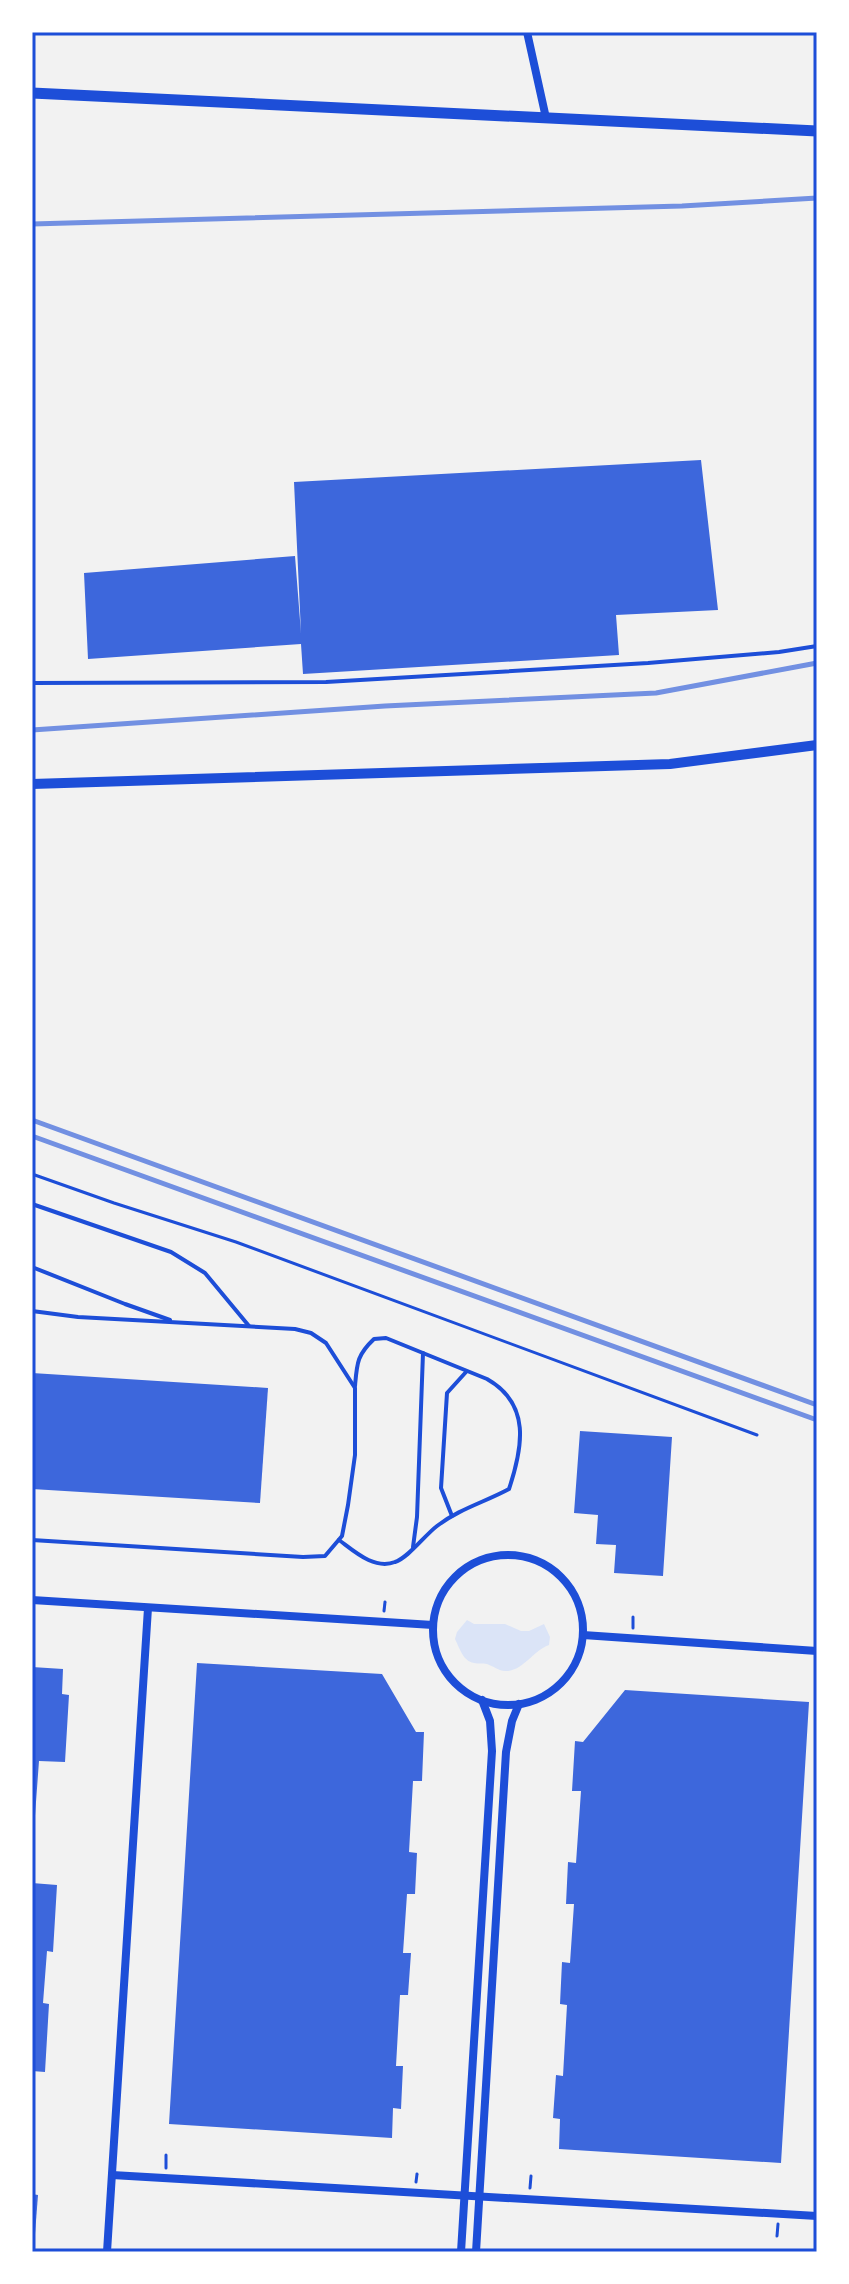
<svg xmlns="http://www.w3.org/2000/svg" width="849" height="2284" viewBox="0 0 849 2284" font-family="'PT Sans Narrow',sans-serif">
  <style>
    .green { fill: #dbe4f7 }
    .building { fill: #3d67dc }
    .lines { fill: none; stroke-linecap: round; stroke-linejoin: round }
    .path { stroke: #1d4ed8; stroke-width: 3 }
    .service { stroke: #1d4ed8; stroke-width: 4 }
    .minor { stroke: #1d4ed8; stroke-width: 8 }
    .tertiary { stroke: #1d4ed8; stroke-width: 10 }
    .secondary { stroke: #1d4ed8; stroke-width: 11 }
    .rail { stroke: #7290e2; stroke-width: 5 }
    .neatline { fill: none; stroke: #1d4ed8; stroke-width: 3 }
  </style>
  <rect width="100%" height="100%" fill="#f2f2f2"/>
  <path class="green" d="M467 1620 474 1624H505L521 1631H529L544 1624 550 1637 549 1645C534 1650 522 1672 505 1671 499 1671 493 1666 487 1664 483 1663 478 1664 474 1663 463 1661 460 1649 455 1639L457 1632Z"/>
  <g class="building">
    <polygon points="701,460 718,610 616,615 619,655 303,674 301,644 88,659 84,573 295,556 301,633 294,482"/>
    <polygon points="32,1373 268,1388 260,1503 32,1489"/>
    <polygon points="580,1431 672,1437 663,1576 614,1573 616,1545 596,1544 598,1515 574,1513"/>
    <polygon points="197,1663 382,1674 416,1732 424,1732 422,1781 413,1781 409,1852 417,1853 415,1894 407,1894 403,1953 411,1953 408,1995 400,1995 396,2066 403,2066 401,2109 393,2108 392,2138 169,2124"/>
    <polygon points="32,1667 63,1669 62,1694 69,1695 65,1762 39,1761 34,1829 32,1829"/>
    <polygon points="625,1690 809,1702 781,2163 559,2149 560,2119 553,2118 556,2075 563,2076 567,2005 560,2004 562,1962 570,1963 574,1904 566,1904 568,1862 576,1863 581,1791 572,1791 575,1741 583,1742"/>
    <polygon points="32,1883 57,1885 53,1952 47,1951 43,2003 49,2004 45,2072 32,2071"/>
    <polygon points="32,2194 38,2195 34,2247 32,2247"/>
  </g>
  <g class="lines">
    <g class="path">
      <polyline points="32,1174 114,1203 236,1242 757,1435"/>
      <polyline points="384,1611 385,1602"/>
      <polyline points="633,1628 633,1617"/>
      <polyline points="166,2168 166,2155"/>
      <polyline points="416,2182 417,2174"/>
      <polyline points="530,2188 531,2176"/>
      <polyline points="777,2236 778,2224"/>
    </g>
    <g class="service">
      <polyline points="32,683 326,682 648,663 779,652 817,646"/>
      <polyline points="32,1204 171,1252 205,1273 249,1326"/>
      <polyline points="32,1267 125,1304 170,1320"/>
      <polyline points="32,1311 78,1317 295,1329 311,1333 326,1343 355,1388 355,1455 348,1505 342,1536 325,1556 303,1557 32,1540"/>
      <polyline points="452,1516 441,1488 447,1393 466,1372"/>
      <path d="M339 1540C354 1551 374 1570 395 1562 408 1558 425 1535 437 1526 459 1509 485 1502 509 1489 523 1447 531 1404 487 1379L386 1338 374 1339C357 1355 357 1363 355 1386"/>
      <polyline points="413,1547 417,1517 423,1353"/>
    </g>
    <g class="minor">
      <polyline points="527,32 546,118"/>
      <circle cx="508" cy="1630" r="75"/>
      <polyline points="32,1600 433,1625"/>
      <polyline points="583,1635 817,1651"/>
      <polyline points="112,2175 817,2216"/>
      <polyline points="107,2252 148,1608"/>
      <polyline points="461,2252 492,1751 490,1721 482,1700"/>
      <polyline points="476,2252 506,1752 512,1721 519,1704"/>
    </g>
    <polyline class="tertiary" points="32,784 670,764 817,745"/>
    <polyline class="secondary" points="32,93 817,131"/>
    <g class="rail">
      <polyline points="32,224 682,206 817,198"/>
      <polyline points="32,730 385,706 656,693 817,663"/>
      <polyline points="32,1120 817,1405"/>
      <polyline points="32,1136 817,1420"/>
    </g>
  </g>
  <rect width="849" height="2284" fill="none" stroke="#ffffff" stroke-width="68"/>
  <rect x="34" y="34" width="781" height="2216" class="neatline"/>
</svg>
